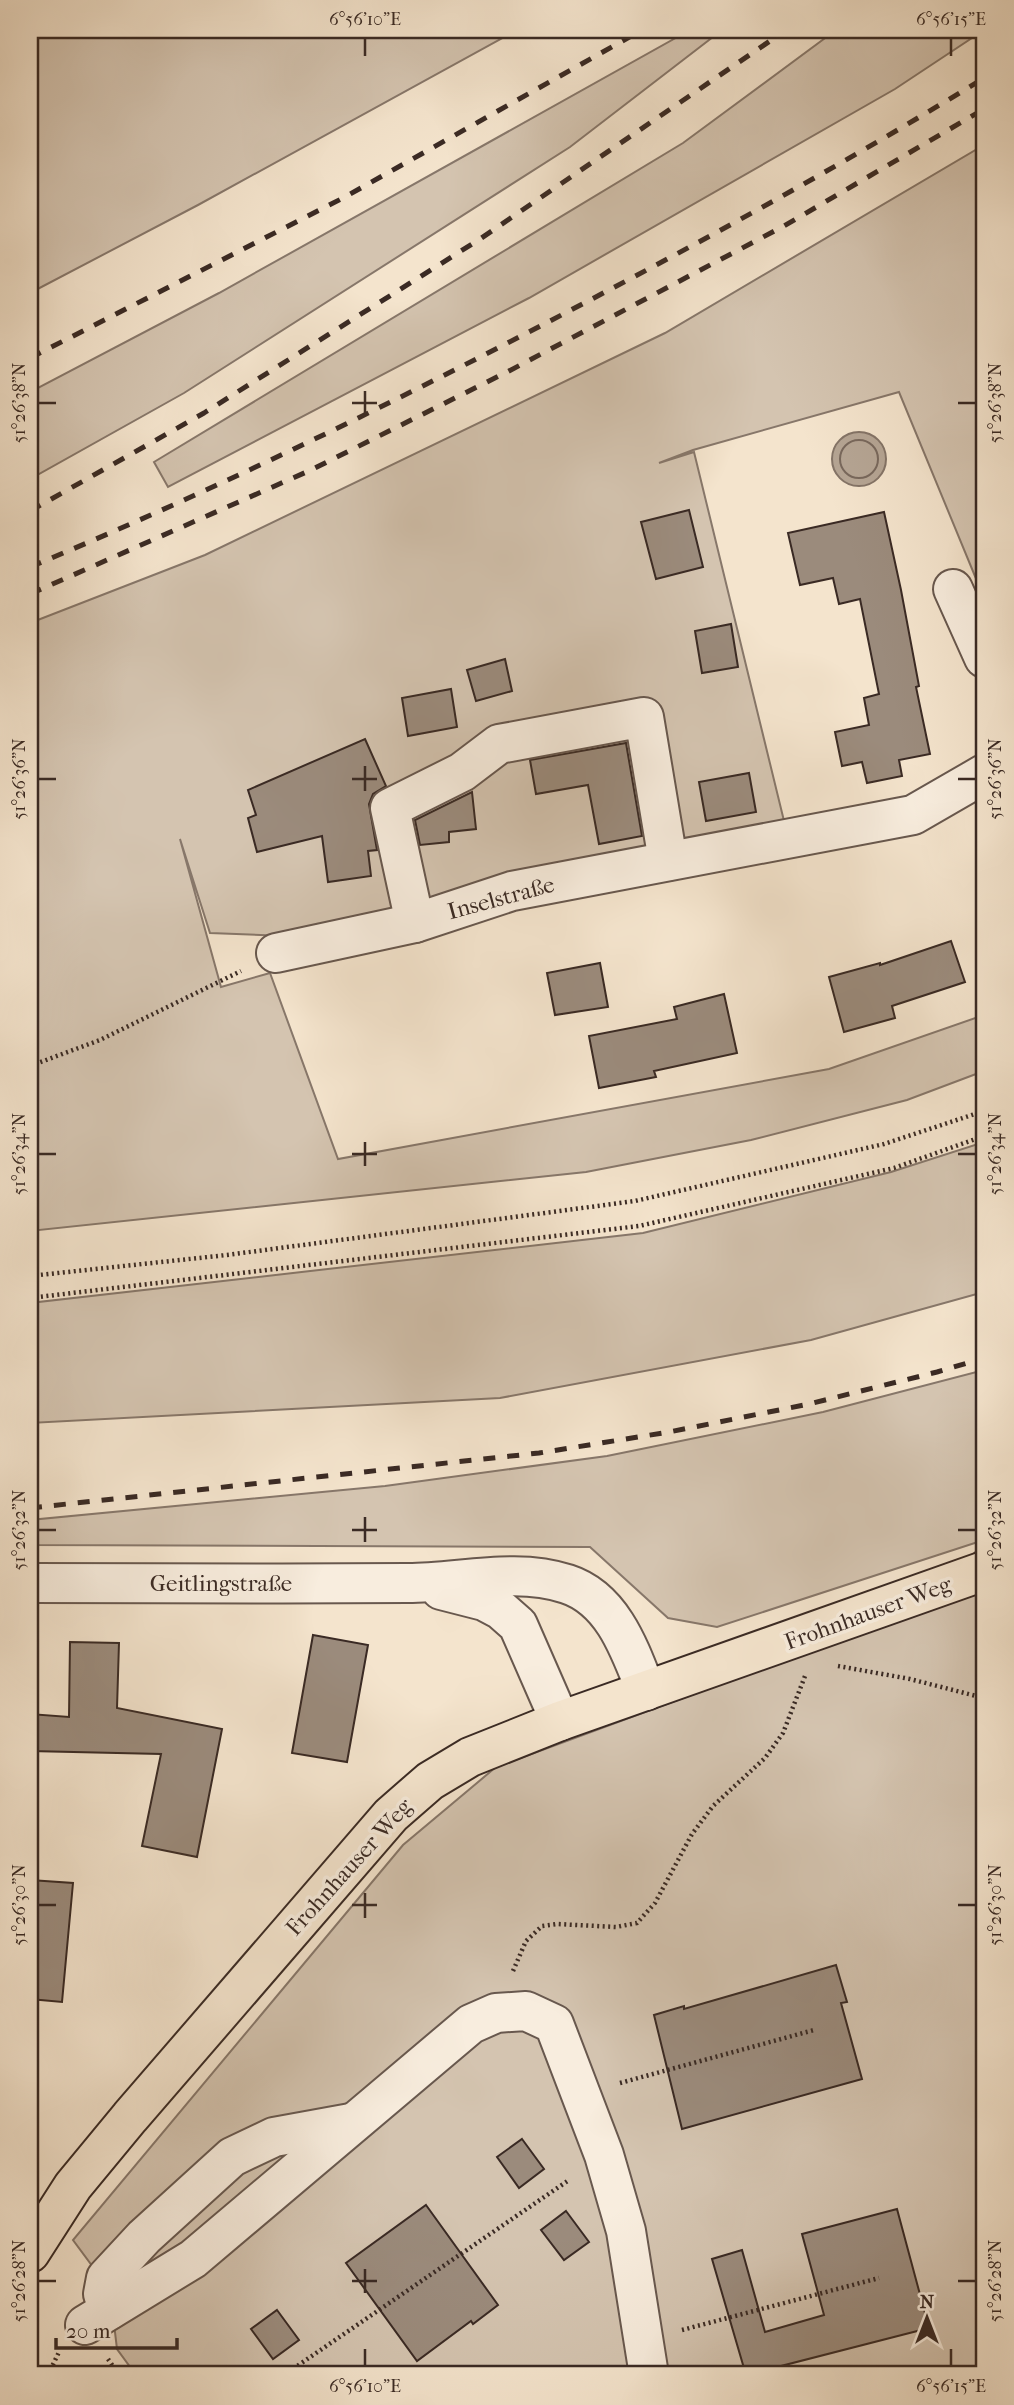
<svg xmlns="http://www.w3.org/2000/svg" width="1014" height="2405" viewBox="0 0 1014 2405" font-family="'IM FELL French Canon',serif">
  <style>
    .green { fill: #d4c4b0; stroke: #87776a; stroke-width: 2 }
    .water { fill: #b5a594; stroke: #847467; stroke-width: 2 }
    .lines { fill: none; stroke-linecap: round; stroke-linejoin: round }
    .shore { stroke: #78685c; stroke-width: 2 }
    .building { fill: #9b8b7c; stroke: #3a2a24; stroke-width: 2 }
    .minor-casing { stroke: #68584e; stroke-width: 42 }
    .major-casing { stroke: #3a2a24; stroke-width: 42 }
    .path { stroke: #3a2a24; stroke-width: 4.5; stroke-dasharray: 2 3.5; stroke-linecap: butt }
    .minor { stroke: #f8edde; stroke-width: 38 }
    .major { stroke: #f4e4cd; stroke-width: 38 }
    .rail { stroke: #3a2a24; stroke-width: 5; stroke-dasharray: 12 12; stroke-linecap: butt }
    .ticks { fill: none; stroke: #3a2a24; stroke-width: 2.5 }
    .labels { text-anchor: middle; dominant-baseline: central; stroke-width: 7; stroke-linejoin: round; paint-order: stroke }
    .street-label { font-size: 23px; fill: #3a2a24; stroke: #f8edde }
    .neatline { fill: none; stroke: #3a2a24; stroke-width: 2.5 }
    .ticks-label { font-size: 18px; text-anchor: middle; fill: #3a2a24 }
  </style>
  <rect width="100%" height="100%" fill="#f4e4cd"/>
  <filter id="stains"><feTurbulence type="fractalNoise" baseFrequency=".00286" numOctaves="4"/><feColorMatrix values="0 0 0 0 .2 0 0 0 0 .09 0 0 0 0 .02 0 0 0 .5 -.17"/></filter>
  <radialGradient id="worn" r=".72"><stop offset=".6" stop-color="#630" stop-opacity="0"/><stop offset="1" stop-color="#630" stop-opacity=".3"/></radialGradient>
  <g class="green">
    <polygon points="30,30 517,30 198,205 30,293"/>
    <polygon points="690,30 722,30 570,147 184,393 30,479 30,392 219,293"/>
    <polygon points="836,30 984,30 895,89 529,298 168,487 154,462 683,143"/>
    <polygon points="984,145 984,598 899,392 693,450 659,463 694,452 785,825 387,917 286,936 210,933 180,839 221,987 270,973 338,1159 829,1069 984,1015 984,1071 907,1100 751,1140 586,1172 30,1231 30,623 205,555 665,333"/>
    <polygon points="984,1142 984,1292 811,1340 500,1398 30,1423 30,1303 643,1233 891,1172"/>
    <polygon points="984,1370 984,1540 717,1627 668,1618 590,1547 30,1545 30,1520 385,1486 607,1456 823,1412"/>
    <polygon points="984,1544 984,2375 136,2375 117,2349 110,2290 73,2240 403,1845 496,1767 906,1616"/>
  </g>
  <circle class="water" cx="859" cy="459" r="27"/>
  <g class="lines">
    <circle class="shore" cx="859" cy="459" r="19"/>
  </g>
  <g class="building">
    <polygon points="689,510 703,567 656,579 641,522"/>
    <polygon points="884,512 901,590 919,686 916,687 930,754 899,760 902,776 867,783 862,762 842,766 835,732 869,725 864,698 879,694 860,599 839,604 833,578 800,585 788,533"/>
    <polygon points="731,624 738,667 702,673 695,631"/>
    <polygon points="505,659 512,691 476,701 467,670"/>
    <polygon points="451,689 457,727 408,736 402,698"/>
    <polygon points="365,739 386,786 373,794 369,804 377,850 368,851 371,876 328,882 322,836 257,852 248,818 256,815 248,790"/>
    <polygon points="626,743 642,836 599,844 588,785 536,794 530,760"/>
    <polygon points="749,773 756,812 706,821 699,782"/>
    <polygon points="472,792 476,829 449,832 449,842 420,845 415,820"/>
    <polygon points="951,941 965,982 892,1006 895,1018 844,1032 829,977 880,963 880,965"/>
    <polygon points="600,963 608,1007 555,1015 547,973"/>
    <polygon points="724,994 737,1053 654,1071 656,1077 599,1088 589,1036 677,1019 674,1007"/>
    <polygon points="313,1635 368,1645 347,1762 292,1753"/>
    <polygon points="70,1642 119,1643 117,1708 222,1729 197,1857 142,1846 161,1754 30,1751 30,1714 69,1717"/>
    <polygon points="30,1880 73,1883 62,2002 30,1999"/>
    <polygon points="836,1965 847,2002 841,2003 862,2079 682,2129 654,2015 684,2006 684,2009"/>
    <polygon points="522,2139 544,2169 519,2188 497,2157"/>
    <polygon points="426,2205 498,2305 473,2324 471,2321 417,2361 346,2263"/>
    <polygon points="897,2209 929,2328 746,2375 712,2259 742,2250 765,2332 824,2315 802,2234"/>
    <polygon points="566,2211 589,2242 564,2260 541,2230"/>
    <polygon points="277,2310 299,2340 273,2359 251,2329"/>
  </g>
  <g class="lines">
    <defs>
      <g id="minor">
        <polyline points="953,589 984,658"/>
        <polyline points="415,923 390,808 462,772 499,744 644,717 668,861"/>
        <polyline points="276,953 415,923 512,891 913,815 984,774"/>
        <path d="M30 1583C156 1583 282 1584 408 1583 459 1583 517 1567 567 1584 613 1599 630 1650 646 1691"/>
        <polyline points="441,1590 484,1601 501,1610 518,1625 560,1721"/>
        <polyline points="109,2310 103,2294 106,2278 144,2237 232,2157 274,2137 351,2123"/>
        <polyline points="85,2325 193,2259 471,2024 496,2013 526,2011 554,2024 604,2155 626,2231 649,2375"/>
      </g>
      <polyline id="major" points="30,2253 73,2186 130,2117 391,1815 430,1781 470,1757 560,1721 984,1571"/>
    </defs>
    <use href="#minor" class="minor-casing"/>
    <use href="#major" class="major-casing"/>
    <g class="path">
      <polyline points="30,1066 100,1040 241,971"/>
      <polyline points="30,1276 227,1255 635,1201 884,1144 984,1111"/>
      <polyline points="30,1298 639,1226 894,1168 984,1136"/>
      <polyline points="838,1666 910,1679 984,1698"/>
      <polyline points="513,1971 526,1941 542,1926 557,1924 616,1927 637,1923 655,1903 692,1834 713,1806 765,1758 783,1733 805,1676"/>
      <polyline points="620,2083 814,2030"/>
      <polyline points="682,2330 879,2278"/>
      <polyline points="108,2359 119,2375"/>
      <polyline points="48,2375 59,2352"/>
      <polyline points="284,2375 569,2180"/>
    </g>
    <use href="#minor" class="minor"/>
    <use href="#major" class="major"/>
    <g class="rail">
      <polyline points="30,358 343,198 642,30"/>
      <polyline points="30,511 204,413 480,239 786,30"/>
      <path d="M30 567C227 485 420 390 609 290 736 223 862 153 984 78"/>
      <polyline points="30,594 311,470 507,372 784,226 984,109"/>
      <polyline points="30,1508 539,1453 669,1432 809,1404 937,1372 984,1358"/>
    </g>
  </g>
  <path class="ticks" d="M365 38V56M951 38V56M365 391V415M38 403H56M352 403H377M958 403H976M365 766V791M38 779H56M352 779H377M958 779H976M365 1142V1166M38 1154H56M352 1154H377M958 1154H976M365 1517V1542M38 1530H56M352 1530H377M958 1530H976M365 1893V1918M38 1905H56M352 1905H377M958 1905H976M365 2269V2293M38 2281H56M352 2281H377M958 2281H976M365 2349V2366M951 2349V2366"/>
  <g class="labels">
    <g class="street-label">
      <text transform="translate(501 898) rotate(-15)">Inselstraße</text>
      <text x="221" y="1583">Geitlingstraße</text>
      <text transform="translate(868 1613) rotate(-20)">Frohnhauser Weg</text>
      <text transform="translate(349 1867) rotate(-48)">Frohnhauser Weg</text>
    </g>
  </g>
  <rect width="1014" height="2405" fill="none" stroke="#f4e4cd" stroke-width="77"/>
  <g transform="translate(927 2318)" stroke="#f8edde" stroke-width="5" paint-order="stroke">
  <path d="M0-5L12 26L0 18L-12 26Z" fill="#3a2a24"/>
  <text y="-10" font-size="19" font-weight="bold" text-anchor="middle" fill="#3a2a24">N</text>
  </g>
  <path d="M56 2338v10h121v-10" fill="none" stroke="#3a2a24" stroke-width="3.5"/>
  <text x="66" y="2338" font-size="21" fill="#3a2a24" stroke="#f8edde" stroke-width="5" paint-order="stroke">20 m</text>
  <rect x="38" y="38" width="938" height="2328" class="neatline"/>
  <g class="ticks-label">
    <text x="365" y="25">6°56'10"E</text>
    <text x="951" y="25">6°56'15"E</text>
    <text transform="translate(19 403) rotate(-90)" y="6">51°26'38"N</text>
    <text transform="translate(995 403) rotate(-90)" y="6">51°26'38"N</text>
    <text transform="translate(19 779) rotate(-90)" y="6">51°26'36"N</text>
    <text transform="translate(995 779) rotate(-90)" y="6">51°26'36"N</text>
    <text transform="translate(19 1154) rotate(-90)" y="6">51°26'34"N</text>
    <text transform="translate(995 1154) rotate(-90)" y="6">51°26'34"N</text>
    <text transform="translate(19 1530) rotate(-90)" y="6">51°26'32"N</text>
    <text transform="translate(995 1530) rotate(-90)" y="6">51°26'32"N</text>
    <text transform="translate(19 1905) rotate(-90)" y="6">51°26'30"N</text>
    <text transform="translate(995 1905) rotate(-90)" y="6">51°26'30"N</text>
    <text transform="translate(19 2281) rotate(-90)" y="6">51°26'28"N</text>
    <text transform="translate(995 2281) rotate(-90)" y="6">51°26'28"N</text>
    <text x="365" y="2392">6°56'10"E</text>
    <text x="951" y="2392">6°56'15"E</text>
  </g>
  <rect width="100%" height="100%" filter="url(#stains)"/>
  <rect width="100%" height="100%" fill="url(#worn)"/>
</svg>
